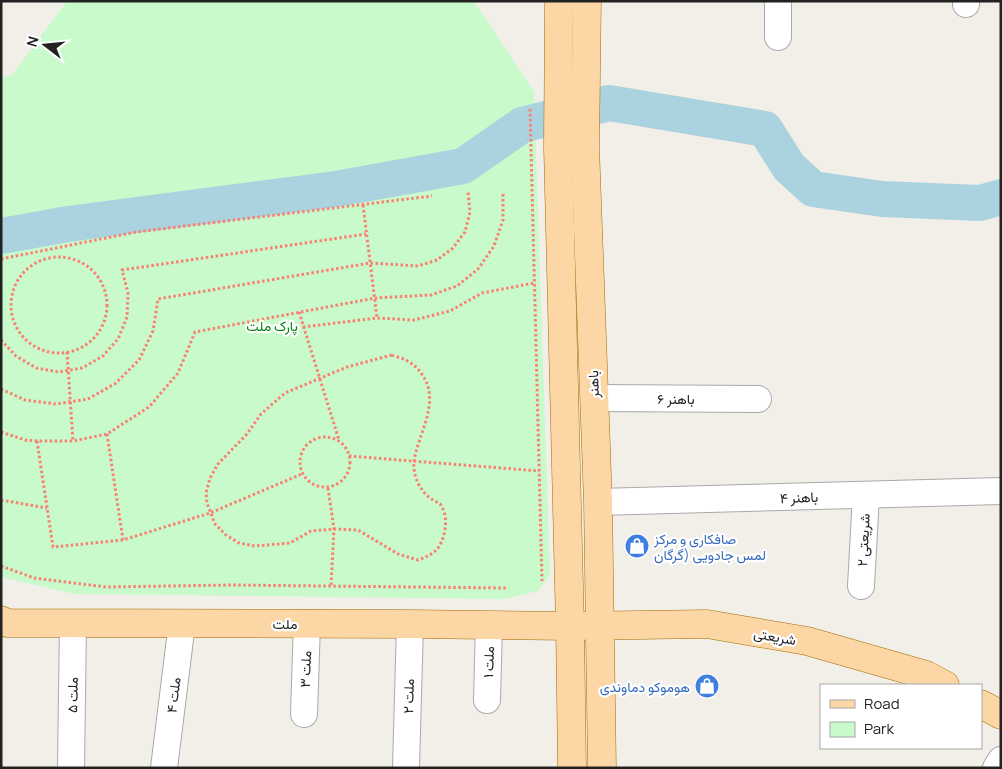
<svg xmlns="http://www.w3.org/2000/svg" width="1002" height="769" viewBox="0 0 1002 769" font-family="Manrope,Vazirmatn,sans-serif">
  <style>
    .park { fill: #c8facc }
    .lines { fill: none; stroke-linecap: round; stroke-linejoin: round }
    .river { stroke: #aad3df; stroke-width: 36 }
    .minor-casing { stroke: #a9a9a9; stroke-width: 28 }
    .major-casing { stroke: #a06b00; stroke-width: 29 }
    .path { stroke: #fa8072; stroke-width: 3; stroke-dasharray: 2.5 2.5; stroke-linecap: butt }
    .minor { stroke: #fff; stroke-width: 26 }
    .major { stroke: #fcd6a4; stroke-width: 28 }
    .labels { text-anchor: middle; dominant-baseline: central; stroke-width: 4.5; stroke-linejoin: round; paint-order: stroke }
    .park-label { font-size: 14px; fill: #0c8416; stroke: #fff }
    .street-label { font-size: 14px; fill: #222; stroke: #fff }
    .shop-label { font-size: 14px; fill: #366cbe; stroke: #fff; text-anchor: start }
  </style>
  <rect width="100%" height="100%" fill="#f2efe9"/>
  <polygon class="park" points="67,1 474,1 534,92 550,574 538,591 505,599 75,594 1,577 1,77 12,75"/>
  <g class="lines">
    <polyline class="river" points="1,236 68,224 336,189 463,166 522,125 609,103 765,129 789,167 813,189 882,199 980,203 1001,197"/>
    <defs>
      <g id="minor">
        <polyline points="966,4 966,1"/>
        <polyline points="778,37 778,1"/>
        <polyline points="594,398 758,399"/>
        <polyline points="598,502 1001,491"/>
        <polyline points="861,586 866,495"/>
        <polyline points="487,700 489,625"/>
        <polyline points="304,714 307,623"/>
        <polyline points="71,768 73,623"/>
        <polyline points="164,768 182,623"/>
        <polyline points="406,768 410,624"/>
        <polyline points="996,768 1001,760"/>
      </g>
      <g id="major">
        <polyline points="559,1 558,148 570,626 572,768"/>
        <polyline points="587,1 585,146 598,502 602,768"/>
        <polyline points="1,620 7,623 410,624 570,626 707,624 807,641 926,675 945,685"/>
        <polyline points="981,704 1001,715"/>
      </g>
    </defs>
    <use href="#minor" class="minor-casing"/>
    <use href="#major" class="major-casing"/>
    <g class="path">
      <polyline points="530,109 542,581"/>
      <polyline points="363,205 377,318"/>
      <circle cx="59" cy="305" r="48"/>
      <polyline points="1,259 136,232 432,196"/>
      <polyline points="299,312 339,440"/>
      <polyline points="303,327 377,318 414,320 450,311 482,293 534,283"/>
      <polyline points="1,340 16,356 36,368 59,372 82,368 103,356 118,339 127,317 128,293 122,270 366,234"/>
      <polyline points="67,352 73,441"/>
      <path d="M392 355C396 357 402 358 406 360 413 364 419 369 423 376 436 395 427 418 420 439 417 449 413 458 414 468 415 480 421 491 430 498 433 500 437 502 440 504 449 515 446 537 438 548 433 554 426 557 418 560L398 554 358 530 334 529 311 531 290 543 255 546 239 543 226 535 215 524 207 503 206 493 210 478 218 464 247 434 261 414 285 393 347 367Z"/>
      <polyline points="1,389 25,400 56,404 88,399 116,383 139,360 153,331 158,299 370,263 418,266 437,260 453,248 465,232 470,212 468,192"/>
      <polyline points="1,432 25,440 37,441 73,441 107,434 149,407 178,373 195,332 375,298 431,295 457,286 478,269 494,246 503,220 503,192"/>
      <polyline points="107,434 123,540"/>
      <circle cx="325" cy="462" r="25"/>
      <polyline points="37,441 53,547 123,540 210,513 302,474"/>
      <polyline points="349,456 539,471"/>
      <polyline points="328,488 334,529 331,586"/>
      <polyline points="1,500 47,508"/>
      <polyline points="1,566 34,578 106,587 232,585 507,588"/>
    </g>
    <use href="#minor" class="minor"/>
    <use href="#major" class="major"/>
  </g>
  <defs>
    <symbol id="shop-disc" viewBox="-11 -11 22 22"><circle r="9.5" fill="#3f7fe0" stroke="#fff"/><path d="M-5-2.5h2.3a2.7 3.5 0 0 1 5.4 0H5L5.5 6h-11ZM-1.5-2.5h3a1.5 2.3 0 0 0-3 0Z" fill="#fff"/></symbol>
  </defs>
  <g fill-rule="evenodd">
    <use href="#shop-disc" x="623" y="532" width="28" height="28"/>
    <use href="#shop-disc" x="693" y="672" width="28" height="28"/>
  </g>
  <g class="labels">
    <g class="park-label">
      <text x="272" y="325">پارک ملت</text>
    </g>
    <g class="street-label">
      <text transform="translate(593 384) rotate(-92)">باهنر</text>
      <text x="676" y="398">۶ باهنر</text>
      <text transform="translate(799 497) rotate(-2)">۴ باهنر</text>
      <text transform="translate(863 540) rotate(-87)">۲ شریعتی</text>
      <text x="285" y="623">ملت</text>
      <text transform="translate(775 636) rotate(10)">شریعتی</text>
      <text transform="translate(488 662) rotate(-88)">ملت ۱</text>
      <text transform="translate(305 669) rotate(-88)">۳ ملت</text>
      <text transform="translate(72 695) rotate(-89)">۵ ملت</text>
      <text transform="translate(173 695) rotate(-83)">۴ ملت</text>
      <text transform="translate(408 696) rotate(-88)">۲ ملت</text>
    </g>
    <g class="shop-label">
      <text x="654" y="538">صافکاری و مرکز<tspan x="654" dy="16">لمس جادویی (گرگان</tspan></text>
      <text x="690" y="686" text-anchor="end">هوموکو دماوندی</text>
    </g>
  </g>
  <rect width="1002" height="769" fill="none" stroke="#222222" stroke-width="5"/>
  <rect x="820" y="684" width="162" height="65" fill="#ffffff" stroke="#a7a7a7"/>
  <rect x="830" y="700" width="25" height="8" fill="#fcd6a4" stroke="#a7a7a7"/>
  <text x="864" y="709" font-size="15" fill="#222222">Road</text>
  <rect x="830" y="722" width="25" height="15" fill="#c8facc" stroke="#a7a7a7"/>
  <text x="864" y="734" font-size="15" fill="#222222">Park</text>
  <g transform="translate(45 45) rotate(286)" stroke="#ffffff" stroke-width="4" paint-order="stroke">
  <path d="M0-4L9 19L0 12L-9 19Z" fill="#222222"/>
  <text y="-8" font-size="14" font-weight="bold" text-anchor="middle" fill="#222222">N</text>
  </g>
</svg>
